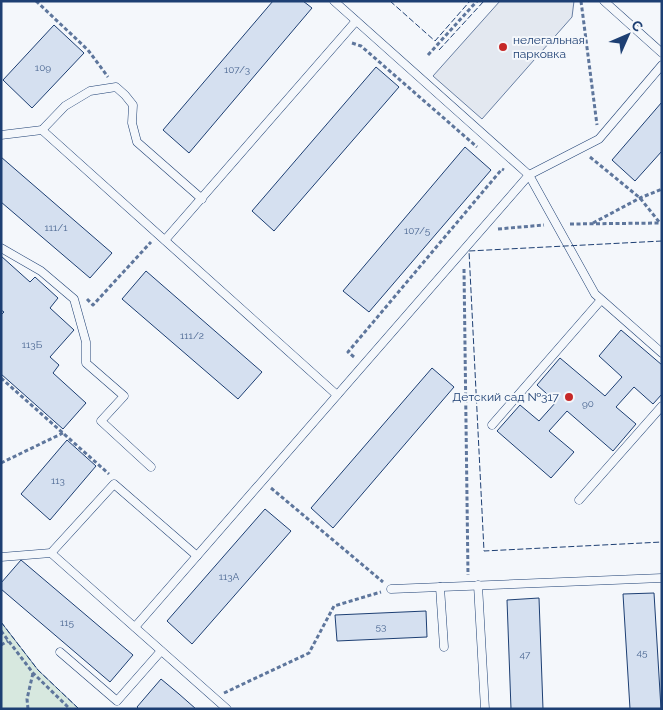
<svg xmlns="http://www.w3.org/2000/svg" width="663" height="710" viewBox="0 0 663 710" font-family="Raleway,sans-serif">
  <style>
    .green { fill: #d7e8df; stroke: #687fa3 }
    .parking { fill: #e3e8f0; stroke: #687fa3 }
    .building { fill: #d5e0f0; stroke: #1d3f73 }
    .lines { fill: none; stroke-linecap: round; stroke-linejoin: round }
    .service-casing { stroke: #1d3f73; stroke-width: 9 }
    .path { stroke: #5e769c; stroke-width: 3; stroke-dasharray: 4 2.5; stroke-linecap: butt }
    .service { stroke: #f4f7fb; stroke-width: 8 }
    .fence { stroke: #1d3f73; stroke-width: 1; stroke-dasharray: 6 2.5; stroke-linecap: butt }
    .poi-dot { fill: #c62828; stroke: #f4f7fb; stroke-width: 2 }
    .labels { text-anchor: middle; dominant-baseline: central; stroke-width: 4; stroke-linejoin: round; paint-order: stroke }
    .number-label { font-size: 10px; fill: #4b6792 }
    .poi-label { font-size: 12px; fill: #1d3f73; stroke: #f4f7fb; text-anchor: start }
  </style>
  <rect width="100%" height="100%" fill="#f4f7fb"/>
  <polygon class="green" points="1,622 38,670 79,709 1,709"/>
  <polygon class="parking" points="500,1 574,1 572,17 482,119 433,76"/>
  <g class="building">
    <polygon points="273,1 303,1 312,8 189,153 163,130"/>
    <polygon points="54,25 84,53 32,108 3,80"/>
    <polygon points="376,67 399,87 274,231 252,211"/>
    <polygon points="662,102 662,151 635,181 612,160"/>
    <polygon points="465,147 491,170 369,312 343,291"/>
    <polygon points="1,157 112,253 90,278 1,202"/>
    <polygon points="1,256 30,282 35,277 58,298 50,308 74,330 50,357 59,365 53,373 86,403 63,429 1,374 1,315 4,312 1,310"/>
    <polygon points="146,271 262,372 238,399 122,299"/>
    <polygon points="621,330 662,365 662,394 653,404 634,387 616,407 636,424 613,451 567,411 549,431 574,452 551,478 497,431 520,405 539,421 556,402 537,385 560,358 605,396 622,377 599,356"/>
    <polygon points="432,368 454,387 333,528 311,508"/>
    <polygon points="67,440 96,466 50,520 21,494"/>
    <polygon points="265,509 291,531 192,644 167,621"/>
    <polygon points="21,560 133,655 110,682 1,589 1,583"/>
    <polygon points="654,593 661,709 630,709 623,594"/>
    <polygon points="539,598 543,709 511,709 507,600"/>
    <polygon points="426,611 427,637 337,641 335,615"/>
    <polygon points="161,679 179,694 196,709 139,709 137,707"/>
  </g>
  <g class="lines">
    <defs>
      <g id="service">
        <polyline points="334,1 529,175 595,294 662,353"/>
        <polyline points="604,1 662,53"/>
        <polyline points="42,130 65,106 90,91 116,87 125,95 133,105 132,123 137,142 202,199"/>
        <polyline points="1,135 42,130 337,395"/>
        <polyline points="165,240 356,21"/>
        <polyline points="1,248 41,271 74,299 86,342 86,363 124,396 101,421 151,467"/>
        <polyline points="492,425 601,300"/>
        <polyline points="579,500 662,406"/>
        <polyline points="51,553 114,484 197,556"/>
        <polyline points="1,557 51,553 227,709"/>
        <polyline points="478,585 485,709"/>
        <polyline points="440,587 444,647"/>
        <polyline points="391,589 662,578"/>
        <polyline points="135,627 529,175 599,139 662,65"/>
        <polyline points="60,652 117,701 161,651"/>
      </g>
    </defs>
    <use href="#service" class="service-casing"/>
    <g class="path">
      <polyline points="36,1 88,50 108,77"/>
      <polyline points="581,1 597,125"/>
      <polyline points="352,43 361,46 477,147"/>
      <polyline points="428,55 477,1"/>
      <polyline points="590,157 640,198 660,223"/>
      <polyline points="593,223 640,198 662,189"/>
      <polyline points="570,224 662,223"/>
      <polyline points="498,229 544,225"/>
      <polyline points="464,269 468,575"/>
      <polyline points="87,299 93,305 151,242"/>
      <polyline points="354,357 348,352 502,169 504,170"/>
      <polyline points="1,378 109,474"/>
      <polyline points="1,463 63,433"/>
      <polyline points="271,488 383,582"/>
      <polyline points="1,631 33,673 70,709"/>
      <polyline points="1,645 8,641"/>
      <polyline points="224,693 309,653 334,606 381,592"/>
      <polyline points="28,709 27,699 33,673"/>
    </g>
    <use href="#service" class="service"/>
    <g class="fence">
      <polyline points="390,1 435,41 470,1"/>
      <polyline points="439,50 484,1"/>
      <polyline points="662,241 469,251 484,551 662,542"/>
      <polyline points="1,622 38,670 79,709"/>
    </g>
  </g>
  <g class="poi-dot">
    <circle cx="503" cy="47" r="5"/>
    <circle cx="569" cy="397" r="5"/>
  </g>
  <g class="labels">
    <g class="number-label">
      <text x="43" y="67">109</text>
      <text x="237" y="69">107/3</text>
      <text x="56" y="227">111/1</text>
      <text x="417" y="230">107/5</text>
      <text x="192" y="335">111/2</text>
      <text x="32" y="344">113Б</text>
      <text x="588" y="403">90</text>
      <text x="58" y="480">113</text>
      <text x="229" y="576">113А</text>
      <text x="67" y="622">115</text>
      <text x="381" y="626">53</text>
      <text x="642" y="652">45</text>
      <text x="525" y="654">47</text>
    </g>
    <g class="poi-label">
      <text x="513" y="40">нелегальная<tspan x="513" dy="14">парковка</tspan></text>
      <text x="559" y="397" text-anchor="end">Детский сад №317</text>
    </g>
  </g>
  <rect width="663" height="710" fill="none" stroke="#1d3f73" stroke-width="5"/>
  <g transform="translate(628 35) rotate(45)" stroke="#f4f7fb" stroke-width="4" paint-order="stroke">
  <path d="M0-4L9 19L0 12L-9 19Z" fill="#1d3f73"/>
  <text y="-8" font-size="14" font-weight="bold" text-anchor="middle" fill="#1d3f73">С</text>
  </g>
</svg>
